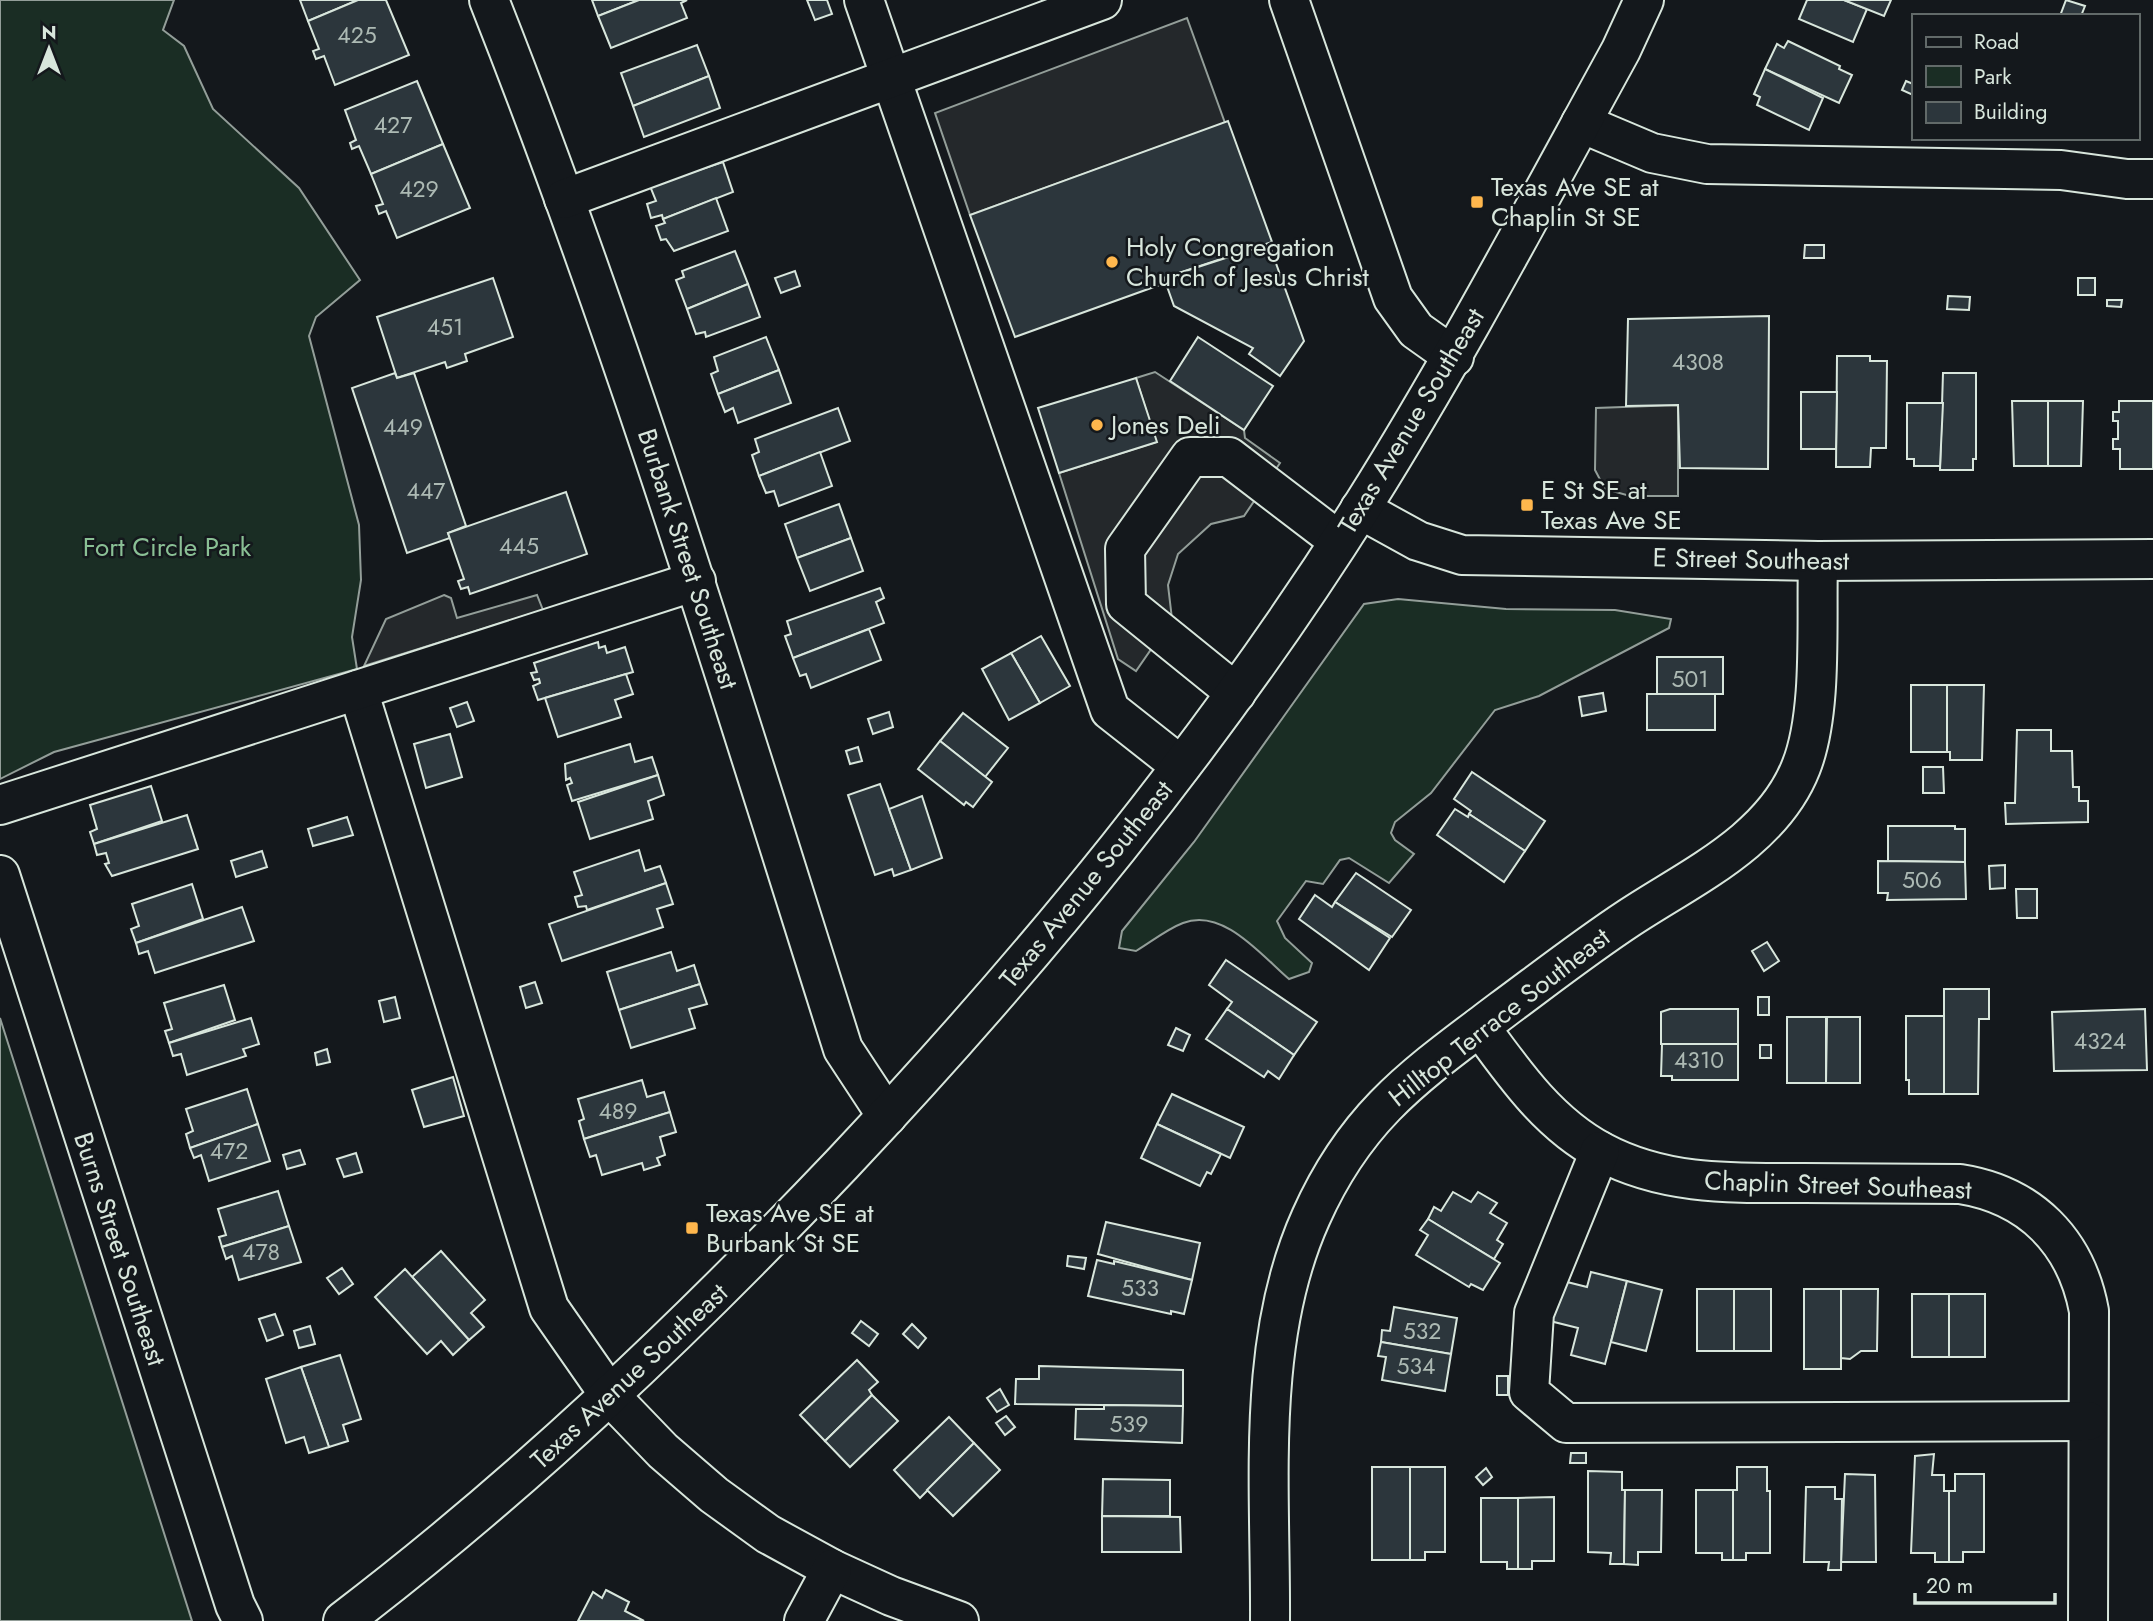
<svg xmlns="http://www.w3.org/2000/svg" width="2153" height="1621" viewBox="0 0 2153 1621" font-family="Jost,sans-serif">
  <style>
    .green { fill: #1a2d24; stroke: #939e99; stroke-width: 2 }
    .parking { fill: #24282b; stroke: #939e99; stroke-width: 2 }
    .building { fill: #2c363c; stroke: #d8e6dc; stroke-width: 2 }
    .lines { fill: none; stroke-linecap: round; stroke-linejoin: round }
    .minor-casing { stroke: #d8e6dc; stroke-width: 42 }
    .major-casing { stroke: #d8e6dc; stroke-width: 42 }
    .minor { stroke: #14181c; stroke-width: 38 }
    .major { stroke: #14181c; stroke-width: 38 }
    .poi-dot { fill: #ffb74d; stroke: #14181c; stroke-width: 2.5 }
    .labels { text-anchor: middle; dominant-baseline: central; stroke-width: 5; stroke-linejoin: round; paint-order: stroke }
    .number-label { font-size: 23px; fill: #adbab4 }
    .poi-label { font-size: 26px; fill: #d8e6dc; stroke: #14181c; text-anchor: start }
    .street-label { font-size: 26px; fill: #d8e6dc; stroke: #14181c }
    .park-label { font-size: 26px; fill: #8ac095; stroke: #14181c }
  </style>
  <rect width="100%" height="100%" fill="#14181c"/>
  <g class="green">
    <polygon points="0,0 174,0 163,30 184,46 213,109 299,188 360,280 316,317 309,336 359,525 361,580 352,637 357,669 54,752 0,779"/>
    <path d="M1398 599 1506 609 1615 610 1671 619 1669 628 1539 696 1495 710 1431 793 1395 822 1391 833 1395 840 1414 854 1389 883 1349 858 1340 860 1323 884 1306 881 1277 921 1285 938 1312 963 1309 972 1289 979C1262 956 1223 907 1183 923 1167 929 1151 942 1136 951L1119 948 1122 931 1194 842 1364 604Z"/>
    <polygon points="0,1018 192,1621 0,1621"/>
  </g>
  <g class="parking">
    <polygon points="1187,18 1225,123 970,215 935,113"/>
    <polygon points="1155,372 1244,430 1245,438 1280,463 1244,516 1211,524 1178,554 1168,585 1172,619 1136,671 1118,659 1059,473 1156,442 1136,378"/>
    <polygon points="1678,405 1678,496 1630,496 1605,489 1595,470 1596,408"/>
    <polygon points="444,595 451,598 457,618 537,595 543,610 364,666 386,619"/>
  </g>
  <g class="building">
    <polygon points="300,0 358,0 308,21"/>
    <polygon points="358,0 386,0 409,55 335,85 324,56 316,59 313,51 319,49 308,21"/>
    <polygon points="592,0 639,0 598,16"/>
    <polygon points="639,0 687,0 681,3 687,18 611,48 598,16"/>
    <polygon points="807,0 827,0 832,14 815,20"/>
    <polygon points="1807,0 1844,0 1867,9 1853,42 1799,19"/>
    <polygon points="1844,0 1891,0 1884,16"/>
    <polygon points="2066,0 2085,6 2081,16 2060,16"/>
    <polygon points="1788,41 1840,66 1839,69 1852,75 1839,103 1765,69 1777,44 1784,48"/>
    <polygon points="697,45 709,76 633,106 621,73"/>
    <polygon points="1765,69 1823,98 1809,130 1757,105 1760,97 1754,94"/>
    <polygon points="709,76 720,108 644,137 633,106"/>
    <polygon points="417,81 443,144 371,174 359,146 352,149 350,143 356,140 345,110"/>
    <polygon points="1906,81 1913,84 1913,95 1902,90"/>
    <polygon points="1228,121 1272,242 1164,278 1165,283 1015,337 970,215"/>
    <polygon points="443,144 470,208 397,238 386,211 379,214 376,206 383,204 371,174"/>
    <polygon points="723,162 733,192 663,219 662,215 651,218 647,204 656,201 650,186"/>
    <polygon points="716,198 728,231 674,251 666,239 661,240 656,226 665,223 663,219"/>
    <polygon points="1269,244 1304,341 1280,376 1249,354 1253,348 1174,306 1164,278"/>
    <polygon points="1805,245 1824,245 1824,258 1804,258"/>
    <polygon points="735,251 748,284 687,309 676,280 684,277 682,271"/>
    <polygon points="795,271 800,286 781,293 775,278"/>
    <polygon points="493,278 513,337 465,354 467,361 447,368 445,362 397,378 377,317"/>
    <rect x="2078" y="278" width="17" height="17"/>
    <polygon points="748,284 760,317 706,337 705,332 696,334 687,309"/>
    <polygon points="1948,296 1970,297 1969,310 1947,309"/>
    <polygon points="2107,300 2122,300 2121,307 2107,306"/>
    <polygon points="1769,316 1768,469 1680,468 1678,405 1626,406 1628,319"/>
    <polygon points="766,337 779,370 718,394 711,374 718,371 714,357"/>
    <polygon points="1198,337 1273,386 1244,430 1170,381"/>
    <polygon points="1837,356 1870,356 1870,361 1887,361 1886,448 1871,448 1870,467 1836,467"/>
    <polygon points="779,370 791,403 738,423 733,408 725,412 718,394"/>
    <polygon points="395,373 397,378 414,373 466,526 448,533 450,538 407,553 352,388"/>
    <polygon points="1943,373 1976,373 1976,459 1973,459 1973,470 1940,470"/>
    <polygon points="1136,378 1157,442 1059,473 1038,408"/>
    <polygon points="1801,392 1837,392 1836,449 1801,449"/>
    <polygon points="2012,401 2048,401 2048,466 2014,466"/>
    <polygon points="2048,401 2083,401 2081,466 2048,466"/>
    <polygon points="2119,401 2153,401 2153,469 2120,469 2120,449 2113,449 2113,439 2118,439 2118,421 2113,421 2113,412 2119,412"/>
    <polygon points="1907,403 1943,403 1940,466 1914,466 1914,459 1907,459"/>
    <polygon points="838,408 850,441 759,476 752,455 759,452 755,439"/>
    <polygon points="820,452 832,486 779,506 774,491 766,493 759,476"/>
    <polygon points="566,492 587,554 470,594 468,587 461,589 458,581 464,579 448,533"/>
    <polygon points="839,504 851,538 797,558 785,524"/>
    <polygon points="851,538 863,571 810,591 797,558"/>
    <polygon points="880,588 884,598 876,602 884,623 793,658 785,636 791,634 787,621"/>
    <polygon points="869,629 881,660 811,688 806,674 800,676 793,658"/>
    <polygon points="1041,636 1070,686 1040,703 1011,653"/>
    <polygon points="598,642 599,648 605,646 607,653 625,647 633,672 538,700 533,686 540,683 539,679 534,680 531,673 537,672 534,663"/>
    <polygon points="1011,653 1040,703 1009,720 982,669"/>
    <rect x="1657" y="657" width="66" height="37"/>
    <polygon points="626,674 633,694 615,700 621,717 558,737 545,698"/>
    <rect x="1911" y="685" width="36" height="67"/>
    <polygon points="1947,685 1984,685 1982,760 1950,760 1950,752 1947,752"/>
    <polygon points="1603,693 1606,711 1582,716 1579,697"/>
    <rect x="1647" y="694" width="68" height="36"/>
    <polygon points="467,702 474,721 457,727 450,708"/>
    <polygon points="889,712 893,727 873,734 868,719"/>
    <polygon points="963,713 1008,748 985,777 940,741"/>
    <polygon points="2017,730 2051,730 2051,751 2072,751 2073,787 2079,787 2079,801 2088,801 2088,822 2006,824 2005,803 2015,803"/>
    <polygon points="450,734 462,777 426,788 414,744"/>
    <polygon points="940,741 992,782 973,807 966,802 964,805 918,769"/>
    <polygon points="630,744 635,762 652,757 658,775 572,801 567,785 572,783 570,778 566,780 565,764"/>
    <polygon points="858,747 862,761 850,764 846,751"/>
    <polygon points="1923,767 1943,767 1944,793 1923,793"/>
    <polygon points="1472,772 1545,821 1525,851 1469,814 1471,811 1454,799"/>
    <polygon points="658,775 664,795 648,801 653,819 590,839 578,802"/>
    <polygon points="880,784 911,870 894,876 892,869 875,875 848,795"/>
    <polygon points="151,786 162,821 94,844 90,832 97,829 90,805"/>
    <polygon points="922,796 942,858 911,870 889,809"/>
    <polygon points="1455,809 1468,817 1469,814 1525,851 1504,882 1437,835"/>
    <polygon points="187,815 198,849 112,876 105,864 109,863 106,853 97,855 94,844"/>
    <polygon points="347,817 353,835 313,846 308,829"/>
    <polygon points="1888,826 1955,826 1955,829 1965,829 1965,862 1888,861"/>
    <polygon points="639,850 645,871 660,866 666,883 587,910 586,906 578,907 575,897 582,895 574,872"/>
    <polygon points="262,851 267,867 236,877 231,861"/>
    <polygon points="1878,861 1965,862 1966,899 1887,900 1888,893 1878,893"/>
    <polygon points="2005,865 2005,888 1990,889 1989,866"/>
    <polygon points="1356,873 1411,910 1392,937 1335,902"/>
    <polygon points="666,883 673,904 657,909 663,927 562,961 549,924"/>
    <polygon points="192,884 203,919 136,943 131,929 139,926 132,904"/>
    <polygon points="2016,889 2037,889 2037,918 2017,918"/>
    <polygon points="1315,895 1332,907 1335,902 1390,938 1369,970 1299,919"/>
    <polygon points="242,907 254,941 155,973 148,951 139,954 136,943"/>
    <polygon points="1767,942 1779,961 1764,971 1752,951"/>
    <polygon points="671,952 677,971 694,965 700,984 619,1010 607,972"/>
    <polygon points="1226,960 1317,1022 1294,1055 1227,1009 1232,1002 1209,985"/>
    <polygon points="535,982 542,1003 526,1008 520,987"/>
    <polygon points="700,984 707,1004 689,1009 695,1028 631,1048 619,1010"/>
    <polygon points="224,985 235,1020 169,1043 165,1031 172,1029 164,1003"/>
    <polygon points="1944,989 1989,989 1989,1019 1979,1019 1978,1094 1944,1094"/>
    <polygon points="395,997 400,1018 384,1022 379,1001"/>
    <rect x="1758" y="997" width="11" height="18"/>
    <polygon points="1227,1009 1294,1055 1279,1079 1268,1071 1264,1077 1206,1039"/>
    <polygon points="1670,1009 1738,1009 1738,1044 1661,1044 1661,1012"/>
    <polygon points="2145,1009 2147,1070 2054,1071 2052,1012"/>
    <polygon points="1906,1016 1944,1016 1944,1094 1909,1094 1909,1080 1906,1080"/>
    <rect x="1787" y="1017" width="39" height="66"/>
    <polygon points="1827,1017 1860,1017 1860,1083 1826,1083"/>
    <polygon points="251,1018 259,1044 243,1049 246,1056 187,1075 181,1054 173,1056 169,1043"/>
    <polygon points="1176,1028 1190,1035 1183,1051 1168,1045"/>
    <polygon points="1662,1044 1738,1044 1738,1080 1672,1080 1672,1076 1661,1076"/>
    <rect x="1760" y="1045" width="11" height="13"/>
    <polygon points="327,1049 330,1062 317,1065 315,1053"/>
    <polygon points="453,1077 464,1116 424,1127 412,1090"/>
    <polygon points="642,1080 647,1097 664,1092 670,1112 584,1139 579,1121 584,1119 578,1099"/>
    <polygon points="247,1089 258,1124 190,1148 186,1134 193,1131 186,1109"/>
    <polygon points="1172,1094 1244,1127 1230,1158 1157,1124"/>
    <polygon points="670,1112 676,1132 660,1137 665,1155 657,1158 660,1165 644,1170 642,1163 602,1175 596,1155 590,1157 584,1139"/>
    <polygon points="258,1124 270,1161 209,1181 201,1155 194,1158 190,1148"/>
    <polygon points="1157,1124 1221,1154 1211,1174 1207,1172 1200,1186 1141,1158"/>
    <polygon points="300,1150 305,1164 287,1169 283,1155"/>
    <polygon points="356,1153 362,1172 344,1177 337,1159"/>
    <polygon points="278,1191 289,1226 222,1247 219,1237 226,1235 218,1209"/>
    <polygon points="1453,1192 1471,1202 1478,1192 1497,1203 1490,1213 1507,1223 1497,1240 1503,1244 1494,1259 1428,1219 1434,1207 1441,1211"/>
    <polygon points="1428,1219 1500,1263 1483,1290 1471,1284 1469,1287 1416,1255 1428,1235 1420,1230"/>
    <polygon points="1106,1222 1200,1243 1192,1280 1098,1254"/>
    <polygon points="289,1226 301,1262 239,1280 232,1256 226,1259 222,1247"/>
    <polygon points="441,1251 485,1300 471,1313 484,1327 469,1340 412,1277"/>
    <polygon points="1068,1256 1086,1258 1084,1269 1067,1266"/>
    <polygon points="1097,1260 1114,1264 1114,1261 1192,1280 1184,1314 1171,1311 1171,1314 1088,1296"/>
    <polygon points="342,1268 353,1284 339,1294 327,1278"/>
    <polygon points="405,1269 469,1340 453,1355 441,1341 427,1354 375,1297"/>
    <polygon points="1591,1272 1627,1281 1605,1364 1571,1355 1578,1328 1550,1321 1567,1282 1587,1287"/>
    <polygon points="1627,1281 1662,1290 1646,1351 1611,1342"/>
    <rect x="1697" y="1289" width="37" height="62"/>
    <rect x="1734" y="1289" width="37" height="62"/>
    <rect x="1804" y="1289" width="37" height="80"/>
    <polygon points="1841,1289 1878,1289 1877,1351 1861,1351 1850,1359 1841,1358"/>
    <rect x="1912" y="1294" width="37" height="63"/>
    <rect x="1949" y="1294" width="36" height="63"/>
    <polygon points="1394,1307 1457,1318 1451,1354 1381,1342 1382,1330 1390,1331"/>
    <polygon points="275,1314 283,1335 267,1341 259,1319"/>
    <polygon points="861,1321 878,1334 869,1346 852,1333"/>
    <polygon points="912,1324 926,1338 918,1348 903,1334"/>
    <polygon points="310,1326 315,1344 299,1348 294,1331"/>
    <polygon points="1381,1342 1451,1354 1445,1391 1382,1380 1386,1357 1378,1356"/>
    <polygon points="340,1355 361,1419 343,1425 348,1441 329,1447 301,1367"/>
    <polygon points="857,1360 878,1382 869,1390 872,1395 825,1441 800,1415"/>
    <polygon points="1039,1366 1183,1370 1183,1406 1015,1404 1016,1379 1039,1379"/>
    <polygon points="301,1367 329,1447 309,1453 304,1437 286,1443 266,1379"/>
    <rect x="1497" y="1376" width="11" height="19"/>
    <polygon points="1000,1389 1009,1405 997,1412 987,1398"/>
    <polygon points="872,1395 898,1421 850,1467 825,1441"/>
    <polygon points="1104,1405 1183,1406 1182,1443 1075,1439 1076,1409 1104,1409"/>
    <polygon points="1006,1416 1015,1427 1005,1435 996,1423"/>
    <polygon points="949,1417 974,1443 920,1498 894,1470"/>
    <polygon points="974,1443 1000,1470 953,1516 927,1490"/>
    <polygon points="1571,1453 1586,1453 1586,1463 1570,1463"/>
    <polygon points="1934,1454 1932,1475 1944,1475 1944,1491 1949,1491 1949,1562 1935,1562 1935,1553 1911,1553 1915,1456"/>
    <rect x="1372" y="1467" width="38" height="93"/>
    <polygon points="1410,1467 1445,1467 1445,1552 1425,1552 1425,1560 1410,1560"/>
    <polygon points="1737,1467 1767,1467 1767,1491 1770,1491 1770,1553 1746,1553 1746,1560 1733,1560 1733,1490 1737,1490"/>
    <polygon points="1486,1468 1492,1477 1483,1485 1476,1477"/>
    <polygon points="1588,1471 1622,1472 1622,1490 1625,1490 1624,1564 1610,1564 1611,1553 1588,1552"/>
    <polygon points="1845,1474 1875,1475 1876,1562 1841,1562"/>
    <polygon points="1955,1474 1984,1474 1984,1552 1963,1552 1963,1562 1949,1562 1949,1491 1955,1491"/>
    <polygon points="1103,1479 1170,1480 1170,1516 1102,1516"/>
    <polygon points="1806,1487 1835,1487 1835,1499 1842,1499 1841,1570 1828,1570 1829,1562 1804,1562"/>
    <polygon points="1625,1490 1662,1490 1661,1552 1638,1552 1638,1565 1624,1564"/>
    <polygon points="1696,1490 1733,1490 1733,1560 1722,1560 1722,1553 1696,1553"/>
    <polygon points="1554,1497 1554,1561 1532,1561 1532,1569 1518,1569 1518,1498"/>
    <polygon points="1481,1498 1518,1498 1518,1569 1507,1569 1507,1562 1481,1562"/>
    <polygon points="1102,1516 1180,1517 1181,1552 1102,1552"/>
    <polygon points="606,1590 629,1602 625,1611 644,1621 578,1621 593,1592 602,1598"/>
  </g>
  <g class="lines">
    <defs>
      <g id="minor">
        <path d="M489 0C625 344 732 697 843 1049L887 1116"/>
        <polyline points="864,0 1110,710 1181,766"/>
        <polyline points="1289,0 1393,298 1416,330 1454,357"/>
        <polyline points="1581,123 1652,153 1707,164 2061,170 2127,179 2153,179"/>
        <polyline points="564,199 1102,0"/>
        <polyline points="1360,509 1418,541 1462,555 1818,561 2153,559"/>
        <polyline points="358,690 549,1308 611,1397 663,1451 714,1495 768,1534 832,1569 891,1596 959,1621"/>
        <polyline points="1236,693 1126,604 1125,549 1190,457 1229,457 1339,541"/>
        <polyline points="0,805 696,581"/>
        <polyline points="0,875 235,1605 243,1621"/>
        <path d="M1480 1027C1514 1074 1549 1124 1602 1152 1666 1186 1734 1183 1805 1183 1856 1183 1908 1184 1960 1184 2030 1195 2076 1241 2089 1311L2088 1621"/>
        <polyline points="1600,1151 1534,1313 1529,1392 1566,1423 2088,1421"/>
        <polyline points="804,1621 832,1569"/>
        <path d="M1270 1621C1271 1488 1255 1341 1311 1217 1357 1114 1416 1075 1502 1010 1544 979 1585 947 1629 918 1691 877 1772 841 1801 767 1823 712 1816 621 1818 561"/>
      </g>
      <path id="major" d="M343 1621C524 1483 686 1328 842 1164 1035 959 1212 744 1363 505 1456 357 1537 203 1621 50L1644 0"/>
    </defs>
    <use href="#minor" class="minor-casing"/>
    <use href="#major" class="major-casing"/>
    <use href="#minor" class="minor"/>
    <use href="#major" class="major"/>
  </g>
  <g class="poi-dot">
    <rect x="1470" y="195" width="14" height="14" rx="3.5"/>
    <circle cx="1112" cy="262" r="7"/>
    <circle cx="1097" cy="425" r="7"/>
    <rect x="1520" y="498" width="14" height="14" rx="3.5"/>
    <rect x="685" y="1221" width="14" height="14" rx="3.5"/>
  </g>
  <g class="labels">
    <g class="number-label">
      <text x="357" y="35">425</text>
      <text x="393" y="125">427</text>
      <text x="419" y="189">429</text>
      <text x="445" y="327">451</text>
      <text x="1698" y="362">4308</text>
      <text x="403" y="427">449</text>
      <text x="426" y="491">447</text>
      <text x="519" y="546">445</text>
      <text x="1690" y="679">501</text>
      <text x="1922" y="880">506</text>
      <text x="2100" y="1041">4324</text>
      <text x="1699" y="1060">4310</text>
      <text x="618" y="1111">489</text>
      <text x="229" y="1151">472</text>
      <text x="261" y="1252">478</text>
      <text x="1140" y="1288">533</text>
      <text x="1422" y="1331">532</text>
      <text x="1416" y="1366">534</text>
      <text x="1129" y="1424">539</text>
    </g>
    <g class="poi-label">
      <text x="1491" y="187">Texas Ave SE at<tspan x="1491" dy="30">Chaplin St SE</tspan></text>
      <text x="1126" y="247">Holy Congregation<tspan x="1126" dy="30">Church of Jesus Christ</tspan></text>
      <text x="1111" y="425">Jones Deli</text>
      <text x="1541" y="490">E St SE at<tspan x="1541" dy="30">Texas Ave SE</tspan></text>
      <text x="706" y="1213">Texas Ave SE at<tspan x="706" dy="30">Burbank St SE</tspan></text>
    </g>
    <g class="street-label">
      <text transform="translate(1411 421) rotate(-59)">Texas Avenue Southeast</text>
      <text transform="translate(688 559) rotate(72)">Burbank Street Southeast</text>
      <text transform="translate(1751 559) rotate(1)">E Street Southeast</text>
      <text transform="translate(1086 884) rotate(-51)">Texas Avenue Southeast</text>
      <text transform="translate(1499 1017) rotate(-38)">Hilltop Terrace Southeast</text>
      <text transform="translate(1838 1185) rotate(2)">Chaplin Street Southeast</text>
      <text transform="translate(120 1249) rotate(72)">Burns Street Southeast</text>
      <text transform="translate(629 1376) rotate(-43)">Texas Avenue Southeast</text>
    </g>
    <g class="park-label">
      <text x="167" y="547">Fort Circle Park</text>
    </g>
  </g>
  <rect x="1912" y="14" width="228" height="126" fill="#14181c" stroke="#626a69" stroke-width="2"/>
  <rect x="1926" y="37" width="35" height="10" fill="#14181c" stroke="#626a69" stroke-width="2"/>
  <text x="1974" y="49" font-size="21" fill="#d8e6dc">Road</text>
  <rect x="1926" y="66" width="35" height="21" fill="#1a2d24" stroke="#626a69" stroke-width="2"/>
  <text x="1974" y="84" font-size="21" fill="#d8e6dc">Park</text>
  <rect x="1926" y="102" width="35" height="21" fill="#2c363c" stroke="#626a69" stroke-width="2"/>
  <text x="1974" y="119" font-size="21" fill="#d8e6dc">Building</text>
  <g transform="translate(49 49)" stroke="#14181c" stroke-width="5" paint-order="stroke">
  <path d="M0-5L12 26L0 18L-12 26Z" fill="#d8e6dc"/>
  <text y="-10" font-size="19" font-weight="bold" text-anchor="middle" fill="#d8e6dc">N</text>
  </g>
  <path d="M1915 1593v10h140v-10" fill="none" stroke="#d8e6dc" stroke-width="3.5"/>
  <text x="1926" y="1593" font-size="21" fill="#d8e6dc" stroke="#14181c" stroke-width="5" paint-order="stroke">20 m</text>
</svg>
